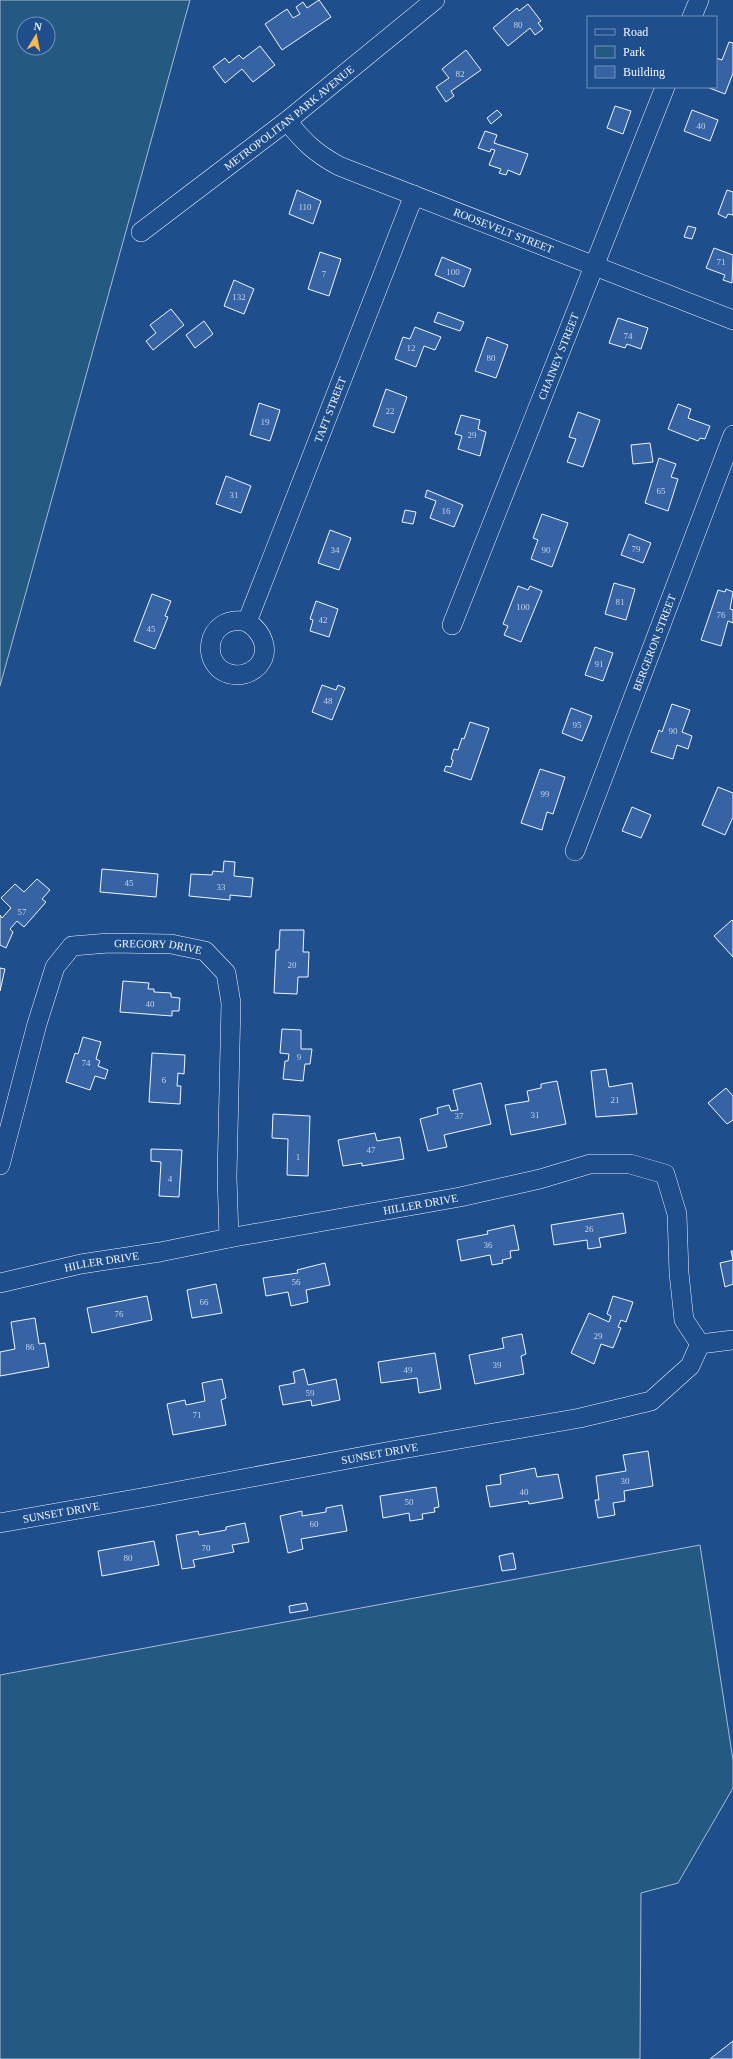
<svg xmlns="http://www.w3.org/2000/svg" width="733" height="2059" viewBox="0 0 733 2059" font-family="Georgia,serif">
  <style>
    .green { fill: #245a82; stroke: #a8bbd7; fill-rule: evenodd }
    .building { fill: #3563a3; stroke: #f2f6ff }
    .lines { fill: none; stroke-linecap: round; stroke-linejoin: round }
    .minor-casing { stroke: #f2f6ff; stroke-width: 20 }
    .minor { stroke: #1f4e8c; stroke-width: 19 }
    .labels { text-anchor: middle; dominant-baseline: central; stroke-width: 3; stroke-linejoin: round; paint-order: stroke }
    .number-label { font-size: 9px; fill: #c3d1e8 }
    .street-label { font-size: 11px; fill: #f2f6ff; stroke: #1f4e8c }
  </style>
  <rect width="100%" height="100%" fill="#1f4e8c"/>
  <g class="green">
    <path d="M0 0H190L0 686ZM24 24H48V48H24Z"/>
    <polygon points="700,1545 733,1760 733,1788 678,1883 641,1893 640,2059 0,2059 0,1675"/>
  </g>
  <g class="building">
    <polygon points="319,0 331,17 282,50 265,24 287,9 293,18 300,14 296,7 303,2 307,8"/>
    <polygon points="528,4 541,21 538,23 543,29 535,35 530,28 508,46 493,28 517,8 519,11"/>
    <polygon points="729,42 733,43 733,73 725,94 707,87 716,87 716,58 722,60"/>
    <polygon points="260,46 275,65 253,82 242,69 225,83 213,67 225,58 229,63 239,55 243,59"/>
    <polygon points="466,50 481,70 451,91 454,96 446,102 436,87 449,78 442,69"/>
    <polygon points="615,106 631,111 623,134 607,128"/>
    <polygon points="497,110 502,115 491,124 487,118"/>
    <polygon points="692,110 718,120 710,141 684,131"/>
    <polygon points="485,131 497,135 494,143 528,154 520,175 508,170 506,175 499,173 501,169 489,165 495,150 491,149 490,152 478,148"/>
    <polygon points="297,190 321,201 313,224 289,214"/>
    <polygon points="727,190 733,192 733,215 728,214 726,218 718,214"/>
    <polygon points="688,226 696,228 692,239 684,237"/>
    <polygon points="714,248 733,255 732,283 723,280 725,275 706,268"/>
    <polygon points="320,252 341,259 329,296 308,289"/>
    <polygon points="442,257 471,269 464,287 435,275"/>
    <polygon points="234,280 254,289 244,314 224,306"/>
    <polygon points="171,309 184,325 153,350 146,341 156,333 150,325"/>
    <polygon points="438,312 464,322 460,331 434,322"/>
    <polygon points="618,318 648,328 641,349 627,344 625,348 609,343"/>
    <polygon points="204,321 213,334 195,348 186,335"/>
    <polygon points="415,327 441,337 435,350 424,346 416,367 395,359 403,337 410,339"/>
    <polygon points="487,337 508,345 496,378 475,371"/>
    <polygon points="386,389 407,397 394,433 373,426"/>
    <polygon points="259,403 280,410 270,441 250,435"/>
    <polygon points="678,404 691,409 688,418 710,426 705,439 700,438 698,441 668,429"/>
    <polygon points="578,412 600,420 583,467 567,462 576,439 569,437"/>
    <polygon points="461,415 480,420 478,429 486,432 480,456 458,449 462,436 455,434"/>
    <polygon points="650,443 653,462 633,464 631,445"/>
    <polygon points="659,458 676,464 671,477 678,479 668,511 645,503"/>
    <polygon points="226,476 251,486 241,513 216,504"/>
    <polygon points="427,490 463,505 454,527 430,518 436,501 425,497"/>
    <polygon points="405,510 416,512 413,524 402,522"/>
    <polygon points="542,514 568,523 552,567 531,559 538,540 533,538"/>
    <polygon points="330,530 351,538 339,570 318,563"/>
    <polygon points="629,534 651,543 643,563 621,555"/>
    <polygon points="614,583 635,589 626,620 605,614"/>
    <polygon points="518,586 528,590 530,586 542,591 521,642 504,635 508,626 503,624"/>
    <polygon points="726,589 733,592 730,609 733,610 733,623 728,621 721,646 701,640 718,590 725,592"/>
    <polygon points="152,594 171,601 165,616 168,617 155,649 134,641"/>
    <polygon points="316,601 338,609 329,637 310,631 313,620 310,619"/>
    <polygon points="595,647 613,653 603,681 585,675"/>
    <polygon points="322,685 336,690 338,685 345,688 332,720 312,712"/>
    <polygon points="672,704 690,710 682,732 692,736 688,749 677,745 673,759 651,752 659,730 662,732"/>
    <polygon points="571,708 592,716 582,741 562,733"/>
    <polygon points="470,722 489,728 471,780 444,771 446,766 451,767 453,760 451,759 454,749 458,750 462,738 464,739"/>
    <polygon points="540,769 565,777 553,814 547,812 542,830 521,823"/>
    <polygon points="718,787 733,793 733,817 725,835 702,825"/>
    <polygon points="632,807 651,815 641,838 622,831"/>
    <polygon points="224,861 235,862 234,876 253,878 251,897 230,895 230,900 189,896 191,874 212,875 213,871 223,872"/>
    <polygon points="102,869 158,874 156,897 100,892"/>
    <polygon points="37,879 50,890 42,899 46,902 24,927 17,921 10,929 13,932 6,948 0,945 0,915 2,918 11,908 1,898 15,884 24,892"/>
    <polygon points="732,920 733,921 733,957 714,936"/>
    <polygon points="280,930 304,930 303,952 309,952 308,977 298,977 297,994 274,993 276,950 279,950"/>
    <polygon points="0,968 5,969 0,991"/>
    <polygon points="123,981 149,983 148,989 154,989 154,992 171,993 171,997 180,998 179,1011 172,1011 172,1016 120,1012"/>
    <polygon points="282,1029 301,1030 301,1049 312,1049 310,1064 305,1064 303,1081 283,1079 285,1061 288,1061 289,1054 280,1053"/>
    <polygon points="83,1037 101,1042 96,1059 100,1061 98,1066 108,1070 105,1079 95,1076 90,1090 66,1082 75,1053 78,1054"/>
    <polygon points="152,1053 185,1055 184,1074 178,1073 177,1086 181,1086 180,1104 149,1102"/>
    <polygon points="606,1069 609,1087 632,1083 637,1114 596,1117 591,1071"/>
    <polygon points="557,1081 566,1124 511,1135 505,1105 529,1101 527,1091 541,1088 541,1084"/>
    <polygon points="481,1083 491,1124 444,1135 447,1147 428,1151 420,1119 438,1114 437,1108 449,1105 451,1111 458,1110 453,1090"/>
    <polygon points="726,1088 733,1096 733,1120 727,1124 708,1103"/>
    <polygon points="273,1114 310,1116 308,1176 287,1175 288,1139 272,1138"/>
    <polygon points="375,1133 377,1141 400,1137 404,1159 362,1166 362,1163 343,1166 338,1140"/>
    <polygon points="151,1149 182,1150 179,1197 159,1196 161,1162 151,1161"/>
    <polygon points="623,1213 626,1233 599,1238 601,1247 588,1249 587,1240 554,1245 551,1225"/>
    <polygon points="514,1225 519,1250 510,1251 511,1258 502,1260 503,1263 492,1265 490,1255 461,1261 457,1240 488,1234 487,1231"/>
    <polygon points="731,1251 733,1251 733,1284 725,1287 720,1263 733,1260"/>
    <polygon points="325,1263 330,1285 306,1290 308,1302 291,1306 288,1292 266,1296 263,1278 298,1273 297,1270"/>
    <polygon points="216,1284 222,1313 192,1318 187,1290"/>
    <polygon points="147,1296 152,1320 92,1333 87,1308"/>
    <polygon points="613,1296 633,1302 626,1322 621,1320 618,1327 621,1328 613,1348 601,1344 594,1364 571,1353 589,1313 609,1322 611,1316 607,1314"/>
    <polygon points="35,1318 39,1344 45,1343 49,1367 0,1376 0,1352 15,1349 11,1322"/>
    <polygon points="522,1334 526,1354 521,1356 524,1374 475,1384 469,1355 504,1348 502,1338"/>
    <polygon points="435,1353 441,1389 419,1393 417,1378 381,1383 378,1362"/>
    <polygon points="304,1369 308,1385 336,1379 340,1400 312,1406 311,1400 283,1405 279,1386 295,1383 293,1372"/>
    <polygon points="222,1379 226,1398 221,1400 226,1425 173,1435 167,1404 185,1400 186,1405 205,1401 202,1383"/>
    <polygon points="648,1451 653,1486 624,1491 625,1501 613,1503 615,1515 598,1518 595,1500 599,1500 596,1476 626,1471 623,1455"/>
    <polygon points="535,1468 537,1477 558,1474 563,1498 529,1504 528,1501 490,1507 486,1486 501,1484 500,1475"/>
    <polygon points="436,1487 439,1507 434,1508 435,1512 422,1514 423,1519 410,1521 409,1513 383,1518 380,1496"/>
    <polygon points="342,1505 347,1531 301,1539 303,1549 288,1553 280,1516 302,1511 302,1516 326,1512 326,1508"/>
    <polygon points="245,1523 249,1542 232,1545 234,1552 193,1560 195,1567 182,1569 176,1535 198,1531 199,1535 226,1530 226,1527"/>
    <polygon points="154,1541 159,1565 102,1576 98,1551"/>
    <polygon points="513,1553 516,1569 502,1571 499,1556"/>
    <polygon points="306,1603 308,1610 290,1613 289,1606"/>
    <polygon points="733,2041 733,2059 710,2059"/>
  </g>
  <g class="lines">
    <defs>
      <g id="minor">
        <polyline points="692,17 699,0"/>
        <path id="s1" d="M287 121C304 142 315 153 339 166L733 320"/>
        <path id="s2" d="M141 232 287 121 435 0"/>
        <path id="s3" d="M247 622C263 632 271 651 258 666 252 672 244 675 236 675 197 672 204 612 247 622L414 195"/>
        <path id="s4" d="M452 625 665 87"/>
        <path id="s5" d="M575 851 733 435"/>
        <path id="s6" d="M0 1165 37 1024 55 967 72 946 109 943 171 944 205 951 226 973 231 1003 227 1177 229 1238"/>
        <path id="s7" d="M0 1283 81 1264 160 1252 229 1238 460 1197 540 1179 590 1164H630L665 1174 677 1214 679 1273 684 1320 700 1344"/>
        <path id="s8" d="M0 1523 152 1496 391 1451 580 1418 651 1401 690 1366 700 1344 733 1340"/>
      </g>
    </defs>
    <use href="#minor" class="minor-casing"/>
    <use href="#minor" class="minor"/>
  </g>
  <g class="labels">
    <g class="number-label">
      <text x="518" y="25">80</text>
      <text x="460" y="74">82</text>
      <text x="701" y="126">40</text>
      <text x="305" y="207">110</text>
      <text x="721" y="262">71</text>
      <text x="453" y="272">100</text>
      <text x="324" y="274">7</text>
      <text x="239" y="297">132</text>
      <text x="628" y="336">74</text>
      <text x="411" y="348">12</text>
      <text x="491" y="358">80</text>
      <text x="390" y="411">22</text>
      <text x="265" y="422">19</text>
      <text x="472" y="435">29</text>
      <text x="661" y="491">65</text>
      <text x="234" y="495">31</text>
      <text x="446" y="511">16</text>
      <text x="636" y="549">79</text>
      <text x="335" y="550">34</text>
      <text x="546" y="550">90</text>
      <text x="620" y="602">81</text>
      <text x="523" y="607">100</text>
      <text x="721" y="615">76</text>
      <text x="323" y="620">42</text>
      <text x="151" y="629">45</text>
      <text x="599" y="664">91</text>
      <text x="328" y="701">48</text>
      <text x="577" y="725">95</text>
      <text x="673" y="731">90</text>
      <text x="545" y="794">99</text>
      <text x="129" y="883">45</text>
      <text x="221" y="887">33</text>
      <text x="22" y="912">57</text>
      <text x="292" y="965">20</text>
      <text x="150" y="1004">40</text>
      <text x="299" y="1057">9</text>
      <text x="86" y="1063">74</text>
      <text x="164" y="1080">6</text>
      <text x="615" y="1100">21</text>
      <text x="535" y="1115">31</text>
      <text x="459" y="1116">37</text>
      <text x="371" y="1150">47</text>
      <text x="298" y="1157">1</text>
      <text x="170" y="1179">4</text>
      <text x="589" y="1229">26</text>
      <text x="488" y="1245">36</text>
      <text x="296" y="1282">56</text>
      <text x="204" y="1302">66</text>
      <text x="119" y="1314">76</text>
      <text x="598" y="1336">29</text>
      <text x="30" y="1347">86</text>
      <text x="497" y="1365">39</text>
      <text x="408" y="1370">49</text>
      <text x="310" y="1393">59</text>
      <text x="197" y="1415">71</text>
      <text x="625" y="1481">30</text>
      <text x="524" y="1492">40</text>
      <text x="409" y="1502">50</text>
      <text x="314" y="1524">60</text>
      <text x="206" y="1548">70</text>
      <text x="128" y="1558">80</text>
    </g>
    <g class="street-label">
      <text stroke="none"><textPath href="#s2" startOffset="187">METROPOLITAN PARK AVENUE</textPath></text>
      <text stroke="none"><textPath href="#s1" startOffset="246">ROOSEVELT STREET</textPath></text>
      <text stroke="none"><textPath href="#s4" startOffset="289">CHAINEY STREET</textPath></text>
      <text stroke="none"><textPath href="#s3" startOffset="398">TAFT STREET</textPath></text>
      <text stroke="none"><textPath href="#s5" startOffset="223">BERGERON STREET</textPath></text>
      <text stroke="none"><textPath href="#s6" startOffset="319">GREGORY DRIVE</textPath></text>
      <text stroke="none"><textPath href="#s7" startOffset="428">HILLER DRIVE</textPath></text>
      <text stroke="none"><textPath href="#s7" startOffset="104">HILLER DRIVE</textPath></text>
      <text stroke="none"><textPath href="#s8" startOffset="386">SUNSET DRIVE</textPath></text>
      <text stroke="none"><textPath href="#s8" startOffset="62">SUNSET DRIVE</textPath></text>
    </g>
  </g>
  <rect x="587" y="16" width="130" height="72" fill="#1f4e8c" stroke="#7391ba"/>
  <rect x="595" y="29" width="20" height="6" fill="#1f4e8c" stroke="#7391ba"/>
  <text x="623" y="36" font-size="12" fill="#f2f6ff">Road</text>
  <rect x="595" y="46" width="20" height="12" fill="#245a82" stroke="#7391ba"/>
  <text x="623" y="56" font-size="12" fill="#f2f6ff">Park</text>
  <rect x="595" y="66" width="20" height="12" fill="#3563a3" stroke="#7391ba"/>
  <text x="623" y="76" font-size="12" fill="#f2f6ff">Building</text>
  <g transform="translate(36 36) rotate(10)"><circle r="19" fill="#1f4e8c" stroke="#7391ba"/>
  <path d="M0-3L7 15L0 10L-7 15Z" fill="#ffb74d"/>
  <text y="-6" font-size="11" font-weight="bold" text-anchor="middle" fill="#f2f6ff">N</text>
  </g>
</svg>
